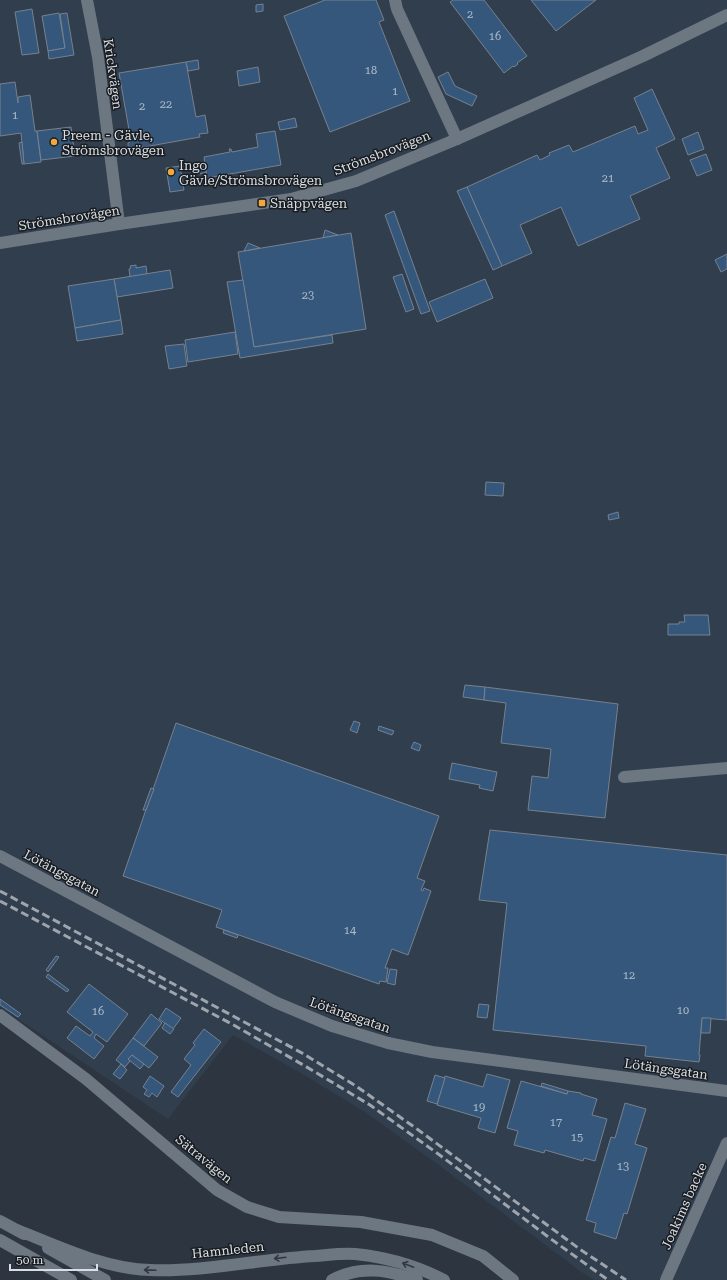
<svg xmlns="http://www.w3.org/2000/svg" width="727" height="1280" viewBox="0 0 727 1280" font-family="'Roboto Serif',serif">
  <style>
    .built { fill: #313e4e }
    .building { fill: #35577c; stroke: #77818d }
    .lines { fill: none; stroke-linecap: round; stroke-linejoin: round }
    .minor { stroke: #6d7782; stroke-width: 12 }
    .secondary { stroke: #6d7782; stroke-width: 12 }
    .rail { stroke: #9ea5ad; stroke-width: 3; stroke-dasharray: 8 4; stroke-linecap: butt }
    .oneway { stroke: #32383e }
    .poi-dot { fill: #f0a73e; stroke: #191d21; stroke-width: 1.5 }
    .labels { text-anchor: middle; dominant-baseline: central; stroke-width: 3; stroke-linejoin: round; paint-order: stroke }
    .number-label { font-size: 11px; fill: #b0bdcb }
    .street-label { font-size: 13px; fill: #d9dfe5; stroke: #191d21 }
    .poi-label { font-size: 13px; fill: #d9dfe5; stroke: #191d21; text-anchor: start }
  </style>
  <rect width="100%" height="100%" fill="#2d3640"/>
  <polygon class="built" points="0,0 727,0 727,1280 594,1280 580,1271 436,1163 365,1112 301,1073 233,1035 168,1119 0,1007"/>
  <g class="building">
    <polygon points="325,0 376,0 384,20 379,22 410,101 330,132 284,16"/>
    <polygon points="453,0 484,0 527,56 517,63 518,64 514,67 513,66 504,73 450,2"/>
    <polygon points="531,0 596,0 556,31"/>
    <polygon points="263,4 263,11 256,12 256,5"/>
    <polygon points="32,9 39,53 22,55 15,12"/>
    <polygon points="59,13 65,48 48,51 42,16"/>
    <polygon points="67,13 74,55 49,59 48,51 65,48 60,14"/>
    <polygon points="198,60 199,69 188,71 186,62"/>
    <polygon points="186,62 196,117 205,115 208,133 199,134 200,137 133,149 132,147 128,146 128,143 131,141 119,73"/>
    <polygon points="258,67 260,82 239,86 237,71"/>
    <polygon points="448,72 455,86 477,96 472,106 446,94 438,77"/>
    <polygon points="15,82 18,103 18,97 30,95 35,131 37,131 41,162 24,164 21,133 0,136 0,84"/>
    <polygon points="652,89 675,139 656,148 670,178 630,196 640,219 578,246 561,207 520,225 532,253 502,266 467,187 537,155 540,160 550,155 549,153 569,145 573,152 635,126 638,134 648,130 634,98"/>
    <polygon points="295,118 297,127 280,130 278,122"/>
    <polygon points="71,127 75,156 41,160 37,131"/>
    <polygon points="275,131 281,165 207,178 204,157 230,152 229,149 231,149 232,152 258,147 256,134"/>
    <polygon points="698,132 704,149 688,155 682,139"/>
    <polygon points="22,142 24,164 22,164 19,143"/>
    <polygon points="706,154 712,170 697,176 690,160"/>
    <polygon points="205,162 206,172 200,174 198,163"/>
    <polygon points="180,166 184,190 170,192 166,168"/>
    <polygon points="467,187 502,266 493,270 457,191"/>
    <polygon points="394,211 430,311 421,314 385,215"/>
    <polygon points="325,230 338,235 323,238"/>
    <polygon points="351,233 366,329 254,347 238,252"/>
    <polygon points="248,243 260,248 244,251"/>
    <polygon points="727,254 727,269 721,272 715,260"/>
    <polygon points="136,265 136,268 146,266 147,274 130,277 129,269 131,268 130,266"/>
    <polygon points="170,270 173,288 117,297 114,279"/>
    <polygon points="402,274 414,309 406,312 393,277"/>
    <polygon points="114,279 121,320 75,328 68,286"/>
    <polygon points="485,279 493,298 437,322 429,302"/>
    <polygon points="243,280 254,347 332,335 333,343 240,358 227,282"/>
    <polygon points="121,320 123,334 77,341 75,328"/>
    <polygon points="235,332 238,354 188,362 185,340"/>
    <polygon points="184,344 187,366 169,369 165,346"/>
    <polygon points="486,482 504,483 503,496 485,495"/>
    <polygon points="618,512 619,518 609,520 608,515"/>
    <polygon points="684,615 708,615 710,635 668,635 668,624 679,624 679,622 685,622"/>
    <polygon points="465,685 485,687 484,700 463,697"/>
    <polygon points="485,687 618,704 605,818 528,810 532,776 548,778 551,749 501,743 506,703 484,700"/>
    <polygon points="354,721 360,723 357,733 350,730"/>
    <polygon points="176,723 439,816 417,878 425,881 421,890 423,891 424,888 431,891 408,955 392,949 385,968 388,968 386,982 380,981 379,984 216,927 222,910 123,876"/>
    <polygon points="379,726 394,731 392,735 378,730"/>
    <polygon points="414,742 421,745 419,751 411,748"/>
    <polygon points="452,763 497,772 493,791 479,788 480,785 449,779"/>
    <polygon points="151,788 154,789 146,810 143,810"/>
    <polygon points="490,830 727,855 727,1020 702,1018 699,1055 700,1055 699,1062 645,1056 646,1046 493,1030 507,903 479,900"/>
    <polygon points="224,930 238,935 237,938 223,933"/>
    <polygon points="56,956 59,957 48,972 46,970"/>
    <polygon points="390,969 397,970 395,985 387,983"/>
    <polygon points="48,974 69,990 67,992 46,977"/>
    <polygon points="89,984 128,1014 107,1042 96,1034 94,1038 104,1046 94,1059 67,1038 76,1026 90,1036 93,1032 67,1012"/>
    <polygon points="0,999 21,1014 18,1017 0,1005"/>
    <polygon points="479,1004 489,1005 487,1018 477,1017"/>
    <polygon points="166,1008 181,1018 173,1029 159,1019"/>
    <polygon points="151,1014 162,1023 144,1046 133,1038"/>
    <polygon points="702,1018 711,1018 710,1033 701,1033"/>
    <polygon points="165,1023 174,1029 170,1034 162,1028"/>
    <polygon points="204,1029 221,1042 178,1097 171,1092 191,1065 184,1059 195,1045 193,1043"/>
    <polygon points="133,1038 158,1057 149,1068 132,1055 128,1059 130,1061 125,1067 116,1060"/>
    <polygon points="132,1055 144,1064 140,1069 128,1059"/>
    <polygon points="121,1064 127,1070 120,1079 113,1074"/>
    <polygon points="487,1074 510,1080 495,1133 478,1128 481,1118 437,1105 445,1076 483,1087"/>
    <polygon points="435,1075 445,1078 437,1104 427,1101"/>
    <polygon points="150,1076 164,1086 157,1097 152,1093 149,1097 144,1094 147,1090 143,1087"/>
    <polygon points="521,1081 567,1094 568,1091 581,1093 581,1094 597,1099 592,1115 607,1119 595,1161 584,1158 583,1161 545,1150 544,1153 514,1145 518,1131 507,1128"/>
    <polygon points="542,1083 568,1091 567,1094 541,1086"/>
    <polygon points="625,1103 646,1109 635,1144 647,1148 627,1214 624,1213 616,1239 594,1232 596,1223 586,1220 611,1137 615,1138"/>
  </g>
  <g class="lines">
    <g class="minor">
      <polyline points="87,0 98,57 119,224"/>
      <polyline points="395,0 397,9 457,139"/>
      <polyline points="624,777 727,768"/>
      <polyline points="0,856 275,1002 332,1026 388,1043 432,1052 727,1091"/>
      <polyline points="0,1015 86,1079 217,1190 247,1207 279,1217 361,1222 432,1235 483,1256 513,1280"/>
      <polyline points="666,1280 727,1143"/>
    </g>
    <g class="secondary">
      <polyline points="0,243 119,224 291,199 356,181 457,139 643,56 727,15"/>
      <polyline points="0,1221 24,1234"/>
      <path d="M17 1230C58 1246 105 1269 150 1270 205 1272 260 1259 315 1256 328 1255 342 1253 355 1254 386 1257 417 1266 444 1280"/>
      <polyline points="0,1240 71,1280"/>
      <polyline points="48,1248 105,1280"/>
      <path d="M332 1280C361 1265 387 1270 417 1280"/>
    </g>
    <g class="rail">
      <polyline points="0,891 302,1053 356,1086 417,1129 581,1250 626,1280"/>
      <polyline points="0,901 230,1023 305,1066 370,1105 441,1156 551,1239 608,1280"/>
    </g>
  </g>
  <defs><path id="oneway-shaft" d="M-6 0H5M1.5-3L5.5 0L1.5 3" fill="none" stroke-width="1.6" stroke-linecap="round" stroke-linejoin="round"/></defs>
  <g class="oneway">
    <use href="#oneway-shaft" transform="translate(280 1258) rotate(173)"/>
    <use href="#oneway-shaft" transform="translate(408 1265) rotate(-159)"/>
    <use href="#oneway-shaft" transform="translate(150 1270) rotate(-178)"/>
  </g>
  <g class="poi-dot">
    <circle cx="54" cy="142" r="4"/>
    <circle cx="171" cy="172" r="4"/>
    <rect x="258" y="199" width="8" height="8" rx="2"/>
  </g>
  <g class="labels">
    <g class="number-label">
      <text x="470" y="14">2</text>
      <text x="495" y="36">16</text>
      <text x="371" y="70">18</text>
      <text x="395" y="91">1</text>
      <text x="166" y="104">22</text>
      <text x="142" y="106">2</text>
      <text x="15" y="115">1</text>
      <text x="608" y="178">21</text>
      <text x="308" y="295">23</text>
      <text x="350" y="930">14</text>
      <text x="629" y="975">12</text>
      <text x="683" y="1010">10</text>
      <text x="98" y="1011">16</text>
      <text x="479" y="1107">19</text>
      <text x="556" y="1122">17</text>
      <text x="577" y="1137">15</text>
      <text x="623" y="1166">13</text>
    </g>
    <g class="street-label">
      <text transform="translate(113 74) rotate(82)">Krickvägen</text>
      <text transform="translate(382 153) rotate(-21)">Strömsbrovägen</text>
      <text transform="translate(69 218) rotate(-9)">Strömsbrovägen</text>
      <text transform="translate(62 873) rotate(28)">Lötängsgatan</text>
      <text transform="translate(350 1015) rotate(19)">Lötängsgatan</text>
      <text transform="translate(666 1069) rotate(8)">Lötängsgatan</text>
      <text transform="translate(204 1159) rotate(39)">Sätravägen</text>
      <text transform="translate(684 1206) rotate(-66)">Joakims backe</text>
      <text transform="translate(228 1250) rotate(-6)">Hamnleden</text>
    </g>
    <g class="poi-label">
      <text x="62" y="135">Preem - Gävle,<tspan x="62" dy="15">Strömsbrovägen</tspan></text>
      <text x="179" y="165">Ingo<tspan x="179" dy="15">Gävle/Strömsbrovägen</tspan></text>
      <text x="270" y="203">Snäppvägen</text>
    </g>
  </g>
  <path d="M10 1264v6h87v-6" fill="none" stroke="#d9dfe5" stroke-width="2"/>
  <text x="16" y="1264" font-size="12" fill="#d9dfe5" stroke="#191d21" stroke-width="3" paint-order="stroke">50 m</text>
</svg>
